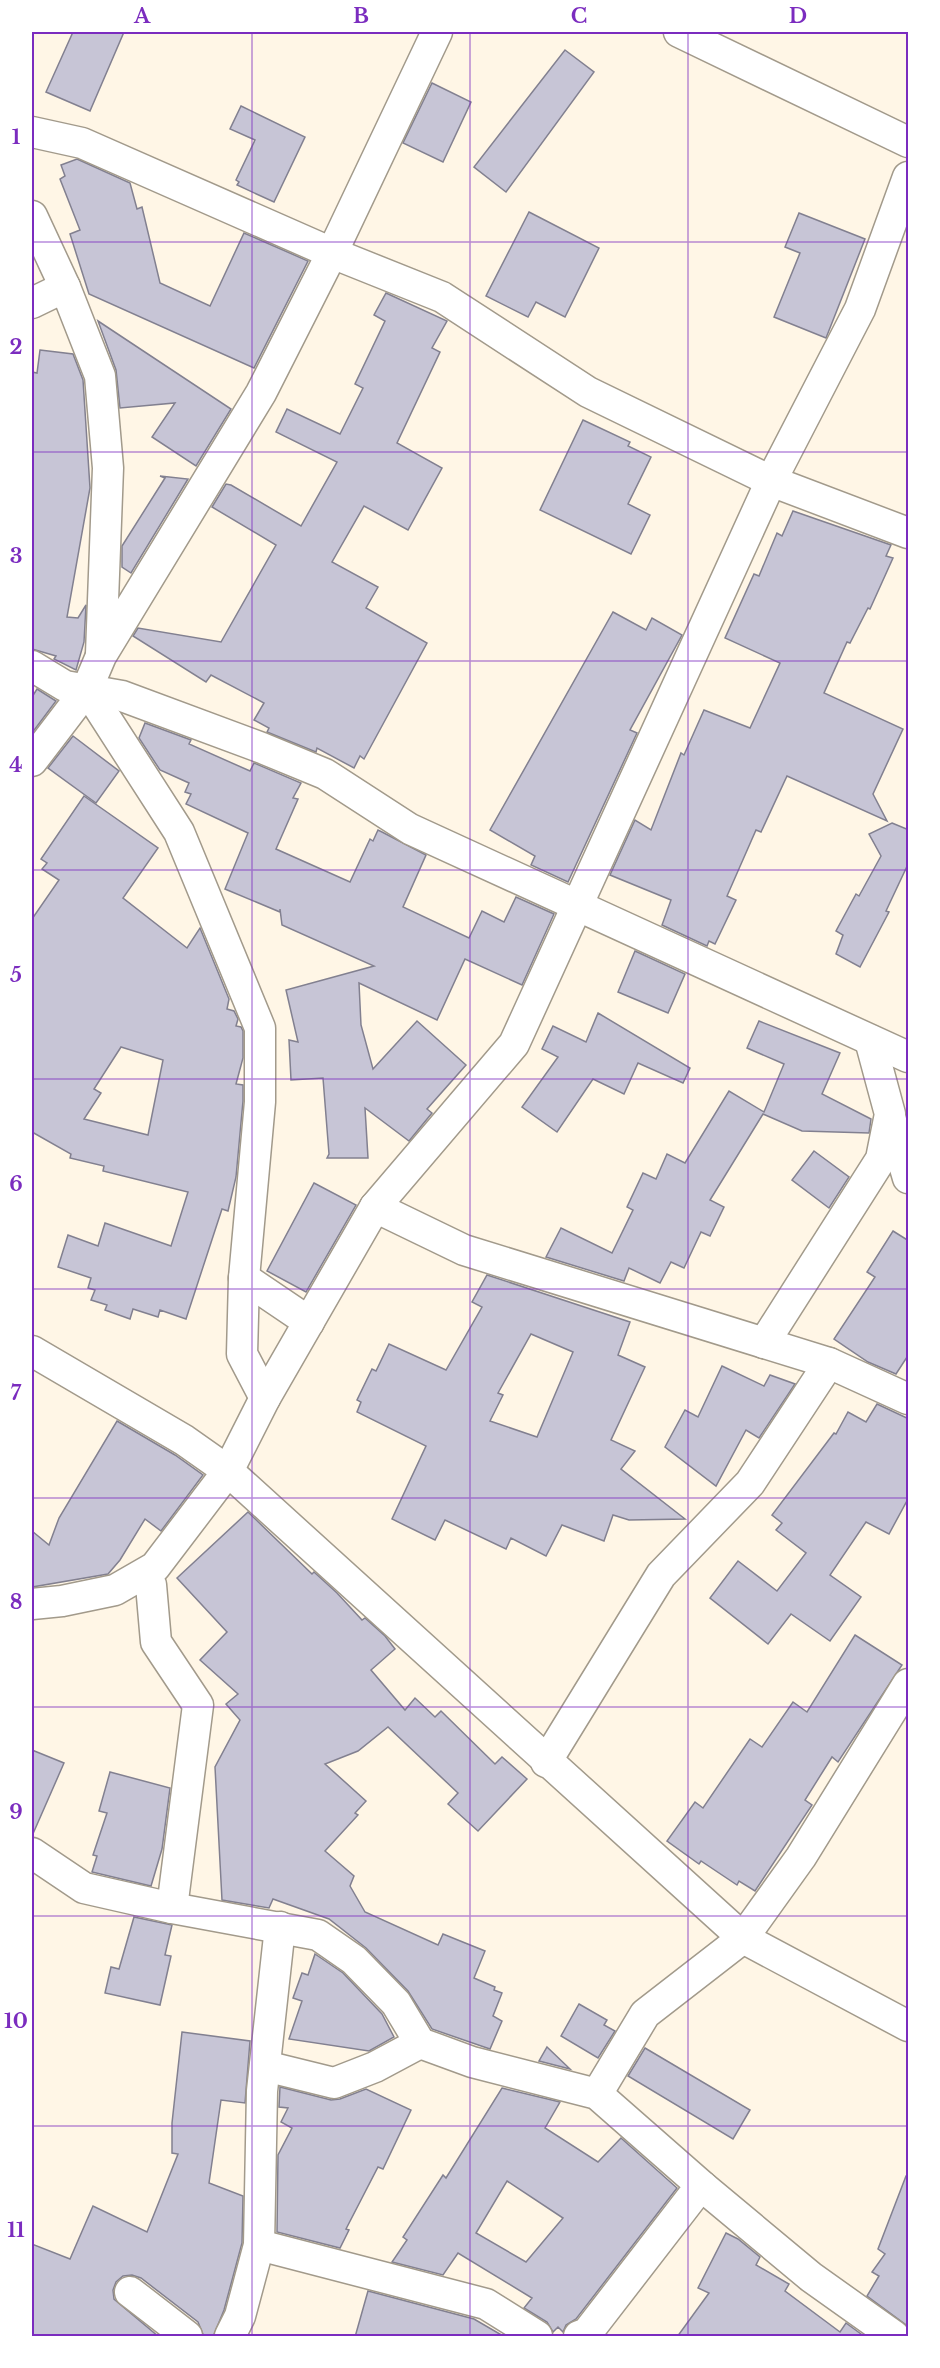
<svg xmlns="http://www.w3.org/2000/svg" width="940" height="2368" viewBox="0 0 940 2368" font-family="'Libre Baskerville',serif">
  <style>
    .building { fill: #c7c5d6; stroke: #828090; stroke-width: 1.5; fill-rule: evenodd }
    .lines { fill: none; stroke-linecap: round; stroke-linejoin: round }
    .minor-casing { stroke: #a29a8b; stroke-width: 33 }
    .minor { stroke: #fff; stroke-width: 30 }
    .grid { fill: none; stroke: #7b2cbf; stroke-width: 1.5; stroke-opacity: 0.55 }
    .neatline { fill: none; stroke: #7b2cbf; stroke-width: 2 }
    .grid-label { font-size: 20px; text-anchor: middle; font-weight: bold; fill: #7b2cbf }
  </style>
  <rect width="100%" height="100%" fill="#fff6e6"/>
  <g class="building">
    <polygon points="73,32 124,32 90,111 46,92"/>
    <polygon points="565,50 594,72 506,192 474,167"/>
    <polygon points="432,83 471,102 443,162 403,143"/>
    <polygon points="241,106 305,137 274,202 237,185 239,182 236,180 255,140 230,129"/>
    <polygon points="77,159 130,183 137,209 142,207 160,283 210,306 244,233 308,261 254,368 89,294 70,234 80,230 60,179 65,176 61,165"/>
    <polygon points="529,212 599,248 565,317 536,302 528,317 486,296"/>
    <polygon points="799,213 865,239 826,338 774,317 800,253 785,247"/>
    <polygon points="386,293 447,321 432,348 440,352 397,443 442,468 408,530 364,506 332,562 378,587 366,608 427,643 364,759 360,756 354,768 317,748 316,752 267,732 269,728 254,720 264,703 211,675 206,682 133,636 138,628 221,642 276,545 212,507 226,484 231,485 301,526 337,462 276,432 287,409 340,434 363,388 355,384 385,321 374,315"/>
    <polygon points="98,321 231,409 196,466 152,437 175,403 120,408 116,370"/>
    <polygon points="40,350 73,354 83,380 90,488 67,617 78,618 86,605 84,642 76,670 54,659 56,656 32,649 32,372 37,373"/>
    <polygon points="583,420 630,442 628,446 651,457 628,504 650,515 631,554 540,510"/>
    <polygon points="160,476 188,479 131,573 122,567 122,546 165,478"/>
    <polygon points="793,511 891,545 886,556 893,558 870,609 868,608 850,643 847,642 824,693 903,729 873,794 887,821 787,776 761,832 756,830 727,896 736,900 715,944 709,941 707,946 662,925 671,900 610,875 635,820 651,830 681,753 684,755 704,710 750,728 780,663 725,638 754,574 759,576 777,533 782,536"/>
    <polygon points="613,612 646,630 652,618 682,635 630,730 637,733 568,882 531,865 535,856 490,830"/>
    <polygon points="37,689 56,701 32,733 32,697"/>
    <polygon points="145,723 191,740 189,744 250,771 254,763 301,783 293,798 298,799 276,849 350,882 370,839 373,841 378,830 382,832 426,855 403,907 469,938 482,911 504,922 516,897 554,914 522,985 465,959 437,1020 359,983 361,1025 373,1069 417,1021 466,1065 427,1109 432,1113 409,1141 365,1108 368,1158 327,1158 329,1154 323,1078 291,1080 289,1040 298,1042 286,990 374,966 282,925 280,909 280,912 225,889 248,833 186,804 191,794 185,792 189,783 160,770 139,738"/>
    <polygon points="73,736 119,771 96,803 48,768"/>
    <path d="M84 796 158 848 123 898 187 948 200 928 229 999 227 1009 234 1011 238 1019 236 1026 241 1027 243 1031V1058L236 1084 243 1085V1101L236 1177 228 1211 222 1209 186 1319 160 1310 158 1317 133 1309 130 1319 105 1310 107 1305 91 1300 95 1290 88 1288 91 1278 58 1267 68 1235 98 1246 105 1223 171 1246 188 1192 103 1171 104 1166 70 1158 71 1154 32 1132V919L59 880 42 869 47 863 41 859ZM121 1047 163 1060 148 1135 84 1119 101 1093 94 1089Z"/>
    <polygon points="892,823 909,830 909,862 886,911 889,912 860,967 836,954 843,935 836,931 856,894 859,896 881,856 869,834"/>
    <polygon points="635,951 685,974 668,1013 618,992"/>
    <polygon points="598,1013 690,1068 683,1083 638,1063 624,1094 593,1079 557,1132 522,1107 558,1057 542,1049 553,1026 586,1042"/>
    <polygon points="759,1021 840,1053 822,1094 871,1119 869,1133 802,1131 763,1114 710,1200 724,1207 710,1236 701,1232 684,1268 671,1262 660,1283 629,1268 624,1281 546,1257 561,1228 612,1253 633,1210 627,1207 643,1173 656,1179 667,1154 685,1163 729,1091 764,1112 784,1064 747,1048"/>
    <polygon points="814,1151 849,1177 829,1208 792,1180"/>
    <polygon points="314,1183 356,1205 306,1292 267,1271"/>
    <polygon points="893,1231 909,1241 909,1354 896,1374 868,1362 834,1339 875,1277 867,1272"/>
    <path d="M487 1275 630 1322 618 1355 645 1367 611 1440 635 1451 621 1469 685 1519 629 1520 613 1515 604 1541 562 1525 546 1556 511 1538 506 1549 445 1520 435 1540 392 1519 426 1446 357 1412 361 1402 357 1400 372 1369 376 1371 389 1344 446 1370 482 1307 472 1302ZM531 1334 573 1352 537 1437 490 1421 503 1395 498 1393Z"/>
    <polygon points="722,1366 764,1386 770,1375 795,1384 759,1438 746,1430 716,1486 665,1447 685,1410 698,1417"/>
    <polygon points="877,1404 909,1419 909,1497 889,1534 866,1522 830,1575 861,1597 830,1641 791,1614 768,1644 710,1598 738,1561 777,1591 806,1553 776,1530 782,1523 772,1515 834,1433 836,1434 848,1412 866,1422"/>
    <polygon points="117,1421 175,1455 203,1475 161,1531 145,1519 120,1560 108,1574 32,1587 32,1531 49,1545 59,1518"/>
    <polygon points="248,1512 312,1574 314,1572 337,1593 362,1620 365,1618 385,1636 395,1649 371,1670 405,1710 415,1698 435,1717 441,1711 495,1764 502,1757 527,1779 478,1831 448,1804 458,1793 388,1727 358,1751 325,1764 366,1801 355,1813 358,1815 325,1851 354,1876 350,1886 365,1912 438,1945 443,1934 485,1951 474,1978 495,1987 494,1990 502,1993 493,2016 502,2021 490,2049 432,2029 408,1991 366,1948 329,1919 273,1899 269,1908 222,1900 215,1767 240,1720 226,1704 238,1694 200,1660 227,1632 177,1578"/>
    <polygon points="855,1635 902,1665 838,1762 832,1757 805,1800 812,1805 755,1891 739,1881 737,1885 701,1861 699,1864 667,1841 695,1802 703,1808 750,1739 762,1747 793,1702 807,1712"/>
    <polygon points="32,1750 64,1763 32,1836"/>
    <polygon points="110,1772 170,1788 162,1849 151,1886 92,1872 97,1856 93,1855 107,1813 99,1811"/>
    <polygon points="134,1917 172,1925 165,1955 171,1956 160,2005 105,1993 111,1967 119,1969"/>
    <polygon points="315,1954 343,1973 382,2014 394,2037 369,2051 289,2039 302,2001 293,1998 302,1973 308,1975"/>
    <polygon points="579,2004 607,2020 604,2025 615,2031 598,2058 561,2036"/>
    <polygon points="182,2032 250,2041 245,2103 221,2100 209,2183 243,2196 242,2243 224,2310 213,2337 204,2337 198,2322 141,2278 132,2275 123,2276 116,2282 113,2290 114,2299 159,2337 32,2337 32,2244 70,2259 93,2206 147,2232 178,2154 172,2153 172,2123"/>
    <polygon points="547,2047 570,2069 539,2061"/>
    <polygon points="645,2048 750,2110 733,2139 628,2076"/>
    <polygon points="280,2087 331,2100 340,2099 366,2089 411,2110 383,2169 378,2167 346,2229 349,2230 340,2248 277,2232 278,2155 292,2128 281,2122 288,2108 279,2107"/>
    <path d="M502 2088 560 2102 545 2128 598 2162 621 2138 677 2188 576 2319 566 2325 563 2332 558 2327 553 2332 547 2322 524 2308 532 2298 458 2253 443 2275 392 2262 407 2240 403 2237 443 2175 446 2178ZM507 2181 563 2218 526 2262 476 2233Z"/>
    <polygon points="906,2176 909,2176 909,2327 867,2296 879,2276 872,2272 885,2254 878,2249"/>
    <polygon points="726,2233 738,2239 760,2257 756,2265 789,2284 785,2291 840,2332 846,2323 865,2337 677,2337 709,2293 698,2288"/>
    <polygon points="368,2291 474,2319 505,2337 355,2337"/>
  </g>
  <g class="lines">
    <defs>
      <g id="minor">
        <polyline points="679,32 908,142"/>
        <polyline points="32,132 82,143 332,253 442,297 588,392 771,481 908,533"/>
        <polyline points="32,216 65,287 100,376 108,468 101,654"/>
        <polyline points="32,303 65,287"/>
        <polyline points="32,666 65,686 122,696 262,748 325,774 410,829 908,1057"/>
        <polyline points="87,689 179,832 260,1028 260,1102 244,1278 242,1354 265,1398"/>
        <polyline points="32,761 87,689 101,656 261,393 332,253 437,32"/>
        <polyline points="890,1117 908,1178"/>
        <polyline points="375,1207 464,1250 829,1363 908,1399"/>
        <polyline points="244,1278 309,1322"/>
        <polyline points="764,1343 881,1159 890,1114 870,1040"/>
        <polyline points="32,1351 184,1440 228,1471 743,1938 908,2026"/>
        <polyline points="145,1574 151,1585 156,1642 198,1705 172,1908"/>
        <polyline points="32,1604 62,1601 115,1590 155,1567 228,1471 265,1398 375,1207 514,1044 771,481 860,309 908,177"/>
        <polyline points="546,1762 661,1575 750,1483 829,1363"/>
        <polyline points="32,1853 84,1888 172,1908 318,1935 354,1960 396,2003 420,2043 472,2062 597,2094 703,2187 811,2277 894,2336"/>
        <polyline points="265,2066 334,2083 375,2067 420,2043"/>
        <polyline points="597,2094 645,2014 743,1938 801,1857 908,1684"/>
        <polyline points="259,2245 486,2304 537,2336"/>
        <polyline points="130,2292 187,2336"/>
        <polyline points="230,2336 240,2316 259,2245 262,2091 280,1927"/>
        <polyline points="579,2336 587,2333 692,2197 703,2187"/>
      </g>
    </defs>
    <use href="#minor" class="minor-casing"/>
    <use href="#minor" class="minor"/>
  </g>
  <path class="grid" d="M252 32V2336M470 32V2336M688 32V2336M32 242H908M32 452H908M32 661H908M32 870H908M32 1079H908M32 1289H908M32 1498H908M32 1707H908M32 1916H908M32 2126H908"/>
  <rect width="940" height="2368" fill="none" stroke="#ffffff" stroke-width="66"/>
  <rect x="33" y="33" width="874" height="2302" class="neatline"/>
  <g class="grid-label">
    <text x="142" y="23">A</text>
    <text x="361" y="23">B</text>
    <text x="579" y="23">C</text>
    <text x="798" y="23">D</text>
    <text x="16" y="144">1</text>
    <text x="16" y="354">2</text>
    <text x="16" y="563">3</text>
    <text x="16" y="772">4</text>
    <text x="16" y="982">5</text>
    <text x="16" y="1191">6</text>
    <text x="16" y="1400">7</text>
    <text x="16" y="1609">8</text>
    <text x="16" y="1819">9</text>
    <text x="16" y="2028">10</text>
    <text x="16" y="2237">11</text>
  </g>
</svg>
